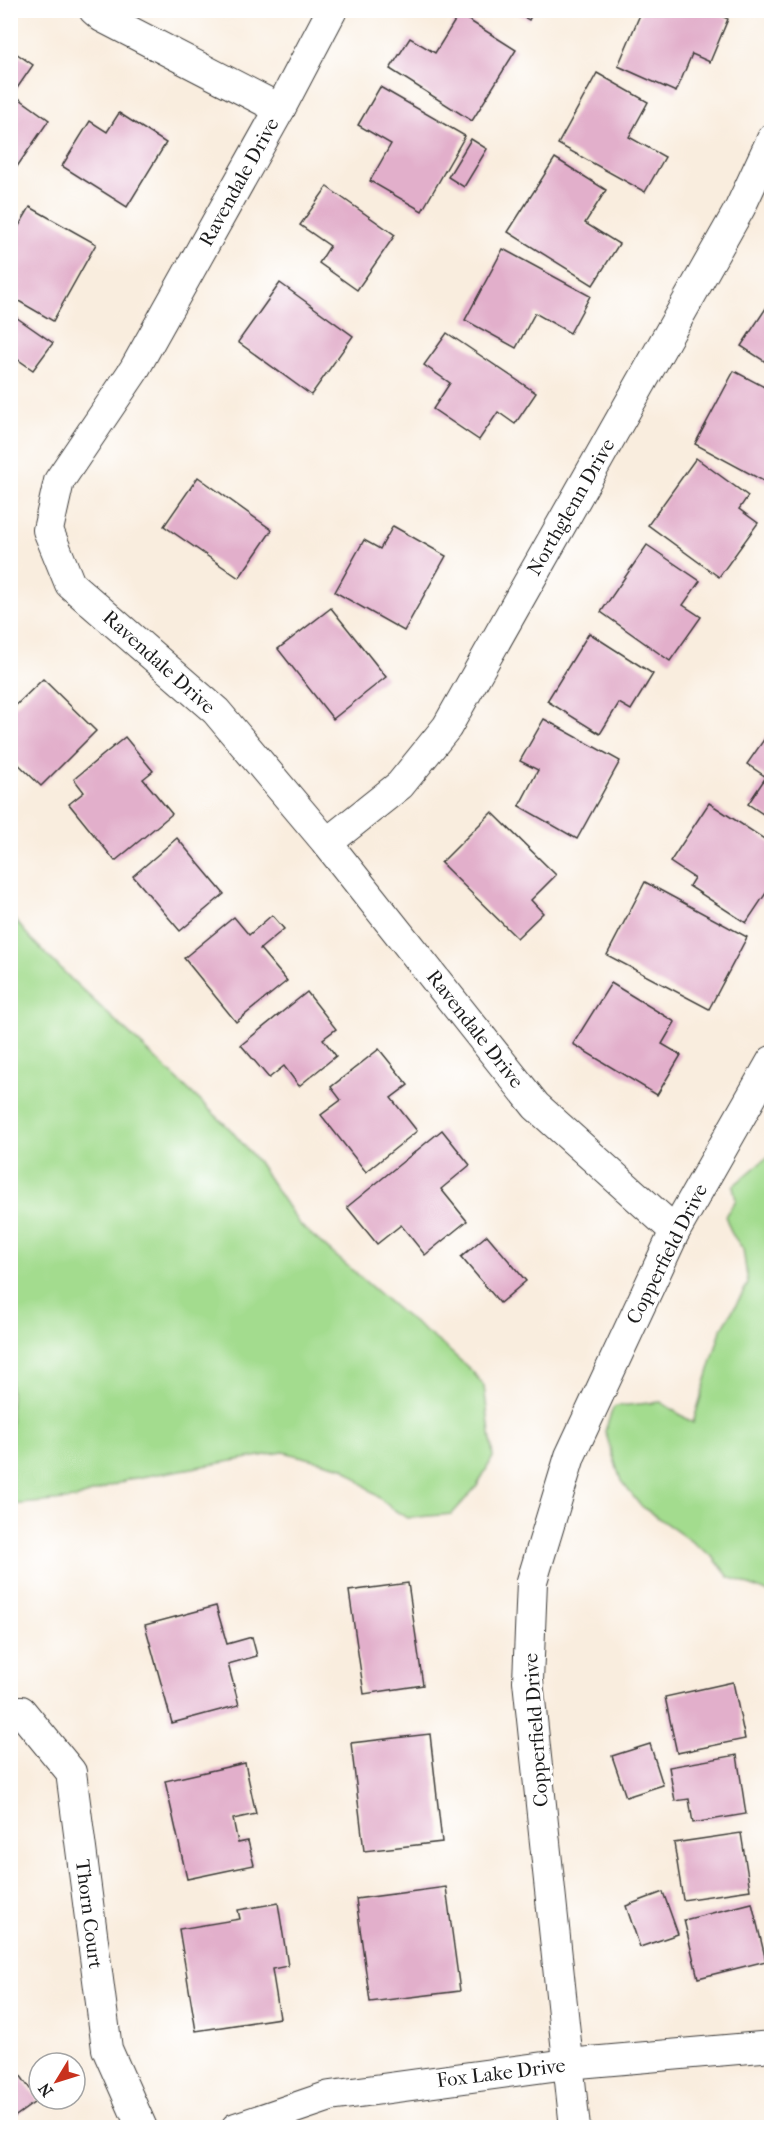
<svg xmlns="http://www.w3.org/2000/svg" width="782" height="2138" viewBox="0 0 782 2138" font-family="'IM FELL French Canon',serif">
  <style>
    .green { fill: #a3dc8e; stroke: #607c55; stroke-width: 1.5 }
    .building { fill: #e2afcb }
    .lines { fill: none; stroke-linecap: round; stroke-linejoin: round }
    .minor-casing { stroke: #3d3b39; stroke-width: 32 }
    .minor { stroke: #fff; stroke-width: 30 }
    .labels { text-anchor: middle; dominant-baseline: central; stroke-width: 6; stroke-linejoin: round; paint-order: stroke }
    .street-label { font-size: 20px; fill: #1c1c1c; stroke: #fff }
  </style>
  <rect width="100%" height="100%" fill="#fff"/>
  <filter id="ink" filterUnits="userSpaceOnUse"><feTurbulence type="fractalNoise" baseFrequency=".0167" numOctaves="2"/><feDisplacementMap in="SourceGraphic" scale="12" xChannelSelector="R" yChannelSelector="G"/><feConvolveMatrix kernelMatrix="1 2 1 2 8 2 1 2 1" color-interpolation-filters="sRGB"/></filter>
  <filter id="wash" filterUnits="userSpaceOnUse"><feTurbulence type="fractalNoise" baseFrequency=".008" numOctaves="4" result="noise"/><feDisplacementMap in="SourceGraphic" scale="24" xChannelSelector="R" yChannelSelector="G"/><feGaussianBlur stdDeviation="1.35" result="paint"/><feColorMatrix in="noise" values="0 0 0 0 0 0 0 0 0 0 0 0 0 0 0 0 0 1.4 0 .05"/><feComposite in="paint" operator="in"/></filter>
  <g filter="url(#wash)">
    <rect width="100%" height="100%" fill="#f9edde"/>
    <g class="green">
      <polygon points="10,914 31,939 71,979 230,1129 258,1162 299,1224 404,1315 444,1346 472,1371 484,1386 493,1457 477,1486 452,1514 407,1518 391,1508 343,1467 283,1452 130,1479 75,1499 11,1505"/>
      <polygon points="771,1154 771,1594 729,1577 713,1557 640,1505 621,1481 605,1431 613,1408 616,1406 661,1402 693,1423 721,1330 748,1284 743,1249 732,1234 725,1216 736,1200 733,1186"/>
    </g>
    <g id="blocks">
      <g class="building">
        <polygon points="511,10 534,10 529,20"/>
        <polygon points="642,10 709,10 728,19 710,62 692,54 676,92 618,66"/>
        <polygon points="459,14 516,50 472,121 390,69 410,38 435,53"/>
        <polygon points="10,49 33,65 13,94 49,120 14,171 10,169"/>
        <polygon points="597,73 648,102 629,137 665,157 645,192 558,144"/>
        <polygon points="380,87 465,136 422,211 370,181 391,144 358,125"/>
        <polygon points="119,113 166,143 127,207 62,166 90,121 107,132"/>
        <polygon points="471,139 487,149 464,187 448,177"/>
        <polygon points="555,158 606,190 585,223 619,244 593,285 508,232"/>
        <polygon points="327,187 395,235 357,290 319,263 330,246 300,225"/>
        <polygon points="30,207 96,244 53,321 10,296 10,241"/>
        <polygon points="503,249 590,296 570,333 535,313 516,348 465,320"/>
        <polygon points="280,283 353,336 311,395 238,342"/>
        <polygon points="772,299 772,366 741,346"/>
        <polygon points="10,313 53,343 33,370 10,354"/>
        <polygon points="447,333 536,393 515,424 498,412 479,440 433,409 450,383 424,365"/>
        <polygon points="734,371 772,391 772,479 769,484 695,444"/>
        <polygon points="696,458 748,496 739,509 758,523 719,577 648,525"/>
        <polygon points="198,477 272,530 239,578 164,526"/>
        <polygon points="393,526 446,556 404,631 335,592 364,540 380,549"/>
        <polygon points="647,545 700,581 683,605 701,617 670,661 601,612"/>
        <polygon points="331,608 386,677 333,719 278,649"/>
        <polygon points="589,633 653,674 631,710 619,703 600,734 547,701"/>
        <polygon points="43,679 96,731 41,786 10,756 10,711"/>
        <polygon points="544,719 620,761 577,839 519,806 538,770 520,761"/>
        <polygon points="772,728 772,820 748,804 766,777 747,764"/>
        <polygon points="125,737 153,771 143,779 172,814 115,861 69,804 84,792 74,779"/>
        <polygon points="709,803 772,844 772,884 746,923 689,886 694,878 670,862"/>
        <polygon points="492,812 556,875 531,900 543,913 517,938 441,863"/>
        <polygon points="177,838 224,894 180,931 133,876"/>
        <polygon points="645,882 747,937 709,1009 607,955"/>
        <polygon points="272,915 284,929 260,949 287,981 236,1022 184,958 234,917 249,935"/>
        <polygon points="611,983 675,1022 662,1044 681,1055 657,1095 573,1044"/>
        <polygon points="307,992 336,1029 323,1039 336,1056 299,1086 284,1066 269,1078 241,1045"/>
        <polygon points="379,1049 408,1085 391,1098 417,1131 366,1172 321,1115 341,1100 331,1087"/>
        <polygon points="442,1130 470,1165 441,1189 467,1221 425,1255 401,1225 377,1244 347,1207"/>
        <polygon points="487,1235 526,1281 500,1303 461,1257"/>
        <polygon points="408,1583 423,1685 364,1694 349,1591"/>
        <polygon points="216,1606 227,1644 252,1637 257,1656 228,1664 239,1705 172,1723 145,1625"/>
        <polygon points="733,1682 745,1739 677,1753 665,1697"/>
        <polygon points="430,1734 442,1842 364,1851 351,1743"/>
        <polygon points="650,1744 663,1785 626,1797 612,1756"/>
        <polygon points="737,1755 746,1814 693,1823 689,1799 675,1801 669,1767"/>
        <polygon points="245,1763 256,1814 233,1819 238,1843 248,1841 254,1865 187,1879 165,1781"/>
        <polygon points="741,1833 750,1890 683,1900 674,1843"/>
        <polygon points="446,1887 460,1991 370,2002 356,1899"/>
        <polygon points="663,1892 678,1934 640,1947 626,1906"/>
        <polygon points="278,1903 288,1966 272,1969 280,2018 196,2031 179,1929 240,1919 238,1910"/>
        <polygon points="752,1903 766,1961 698,1978 684,1920"/>
        <polygon points="10,2061 38,2100 10,2120"/>
      </g>
    </g>
  </g>
  <g filter="url(#ink)">
    <use href="#blocks" fill-opacity="0" stroke="#3d3b39" stroke-width="1.5"/>
    <g class="lines">
      <defs>
        <g id="minor">
          <polyline points="94,10 102,17 280,109"/>
          <polyline points="332,10 280,109 134,370 59,481 48,530 70,584 216,711 327,843 536,1106 675,1231"/>
          <polyline points="327,843 400,785 447,727 740,208 772,139"/>
          <polyline points="21,1711 71,1772 107,2049 142,2128"/>
          <polyline points="236,2128 330,2096 567,2064 772,2046"/>
          <polyline points="575,2128 528,1681 532,1581 570,1456 675,1231 772,1061"/>
        </g>
      </defs>
      <use href="#minor" class="minor-casing"/>
      <use href="#minor" class="minor"/>
    </g>
  </g>
  <g class="labels">
    <g class="street-label">
      <text transform="translate(239 182) rotate(-61)">Ravendale Drive</text>
      <text transform="translate(571 507) rotate(-60)">Northglenn Drive</text>
      <text transform="translate(159 662) rotate(42)">Ravendale Drive</text>
      <text transform="translate(475 1029) rotate(52)">Ravendale Drive</text>
      <text transform="translate(667 1254) rotate(-63)">Copperfield Drive</text>
      <text transform="translate(536 1730) rotate(-94)">Copperfield Drive</text>
      <text transform="translate(89 1914) rotate(83)">Thorn Court</text>
      <text transform="translate(501 2073) rotate(-7)">Fox Lake Drive</text>
    </g>
  </g>
  <rect width="782" height="2138" fill="none" stroke="#fff" stroke-width="36"/>
  <g transform="translate(57 2081) rotate(232)"><circle r="28" fill="#ffffff" stroke="#a4a4a4" stroke-width="1.5"/>
  <path d="M0-4.5L10 22L0 15L-10 22Z" fill="#c8321e"/>
  <text y="-9" font-size="16" font-weight="bold" text-anchor="middle" fill="#1c1c1c">N</text>
  </g>
</svg>
